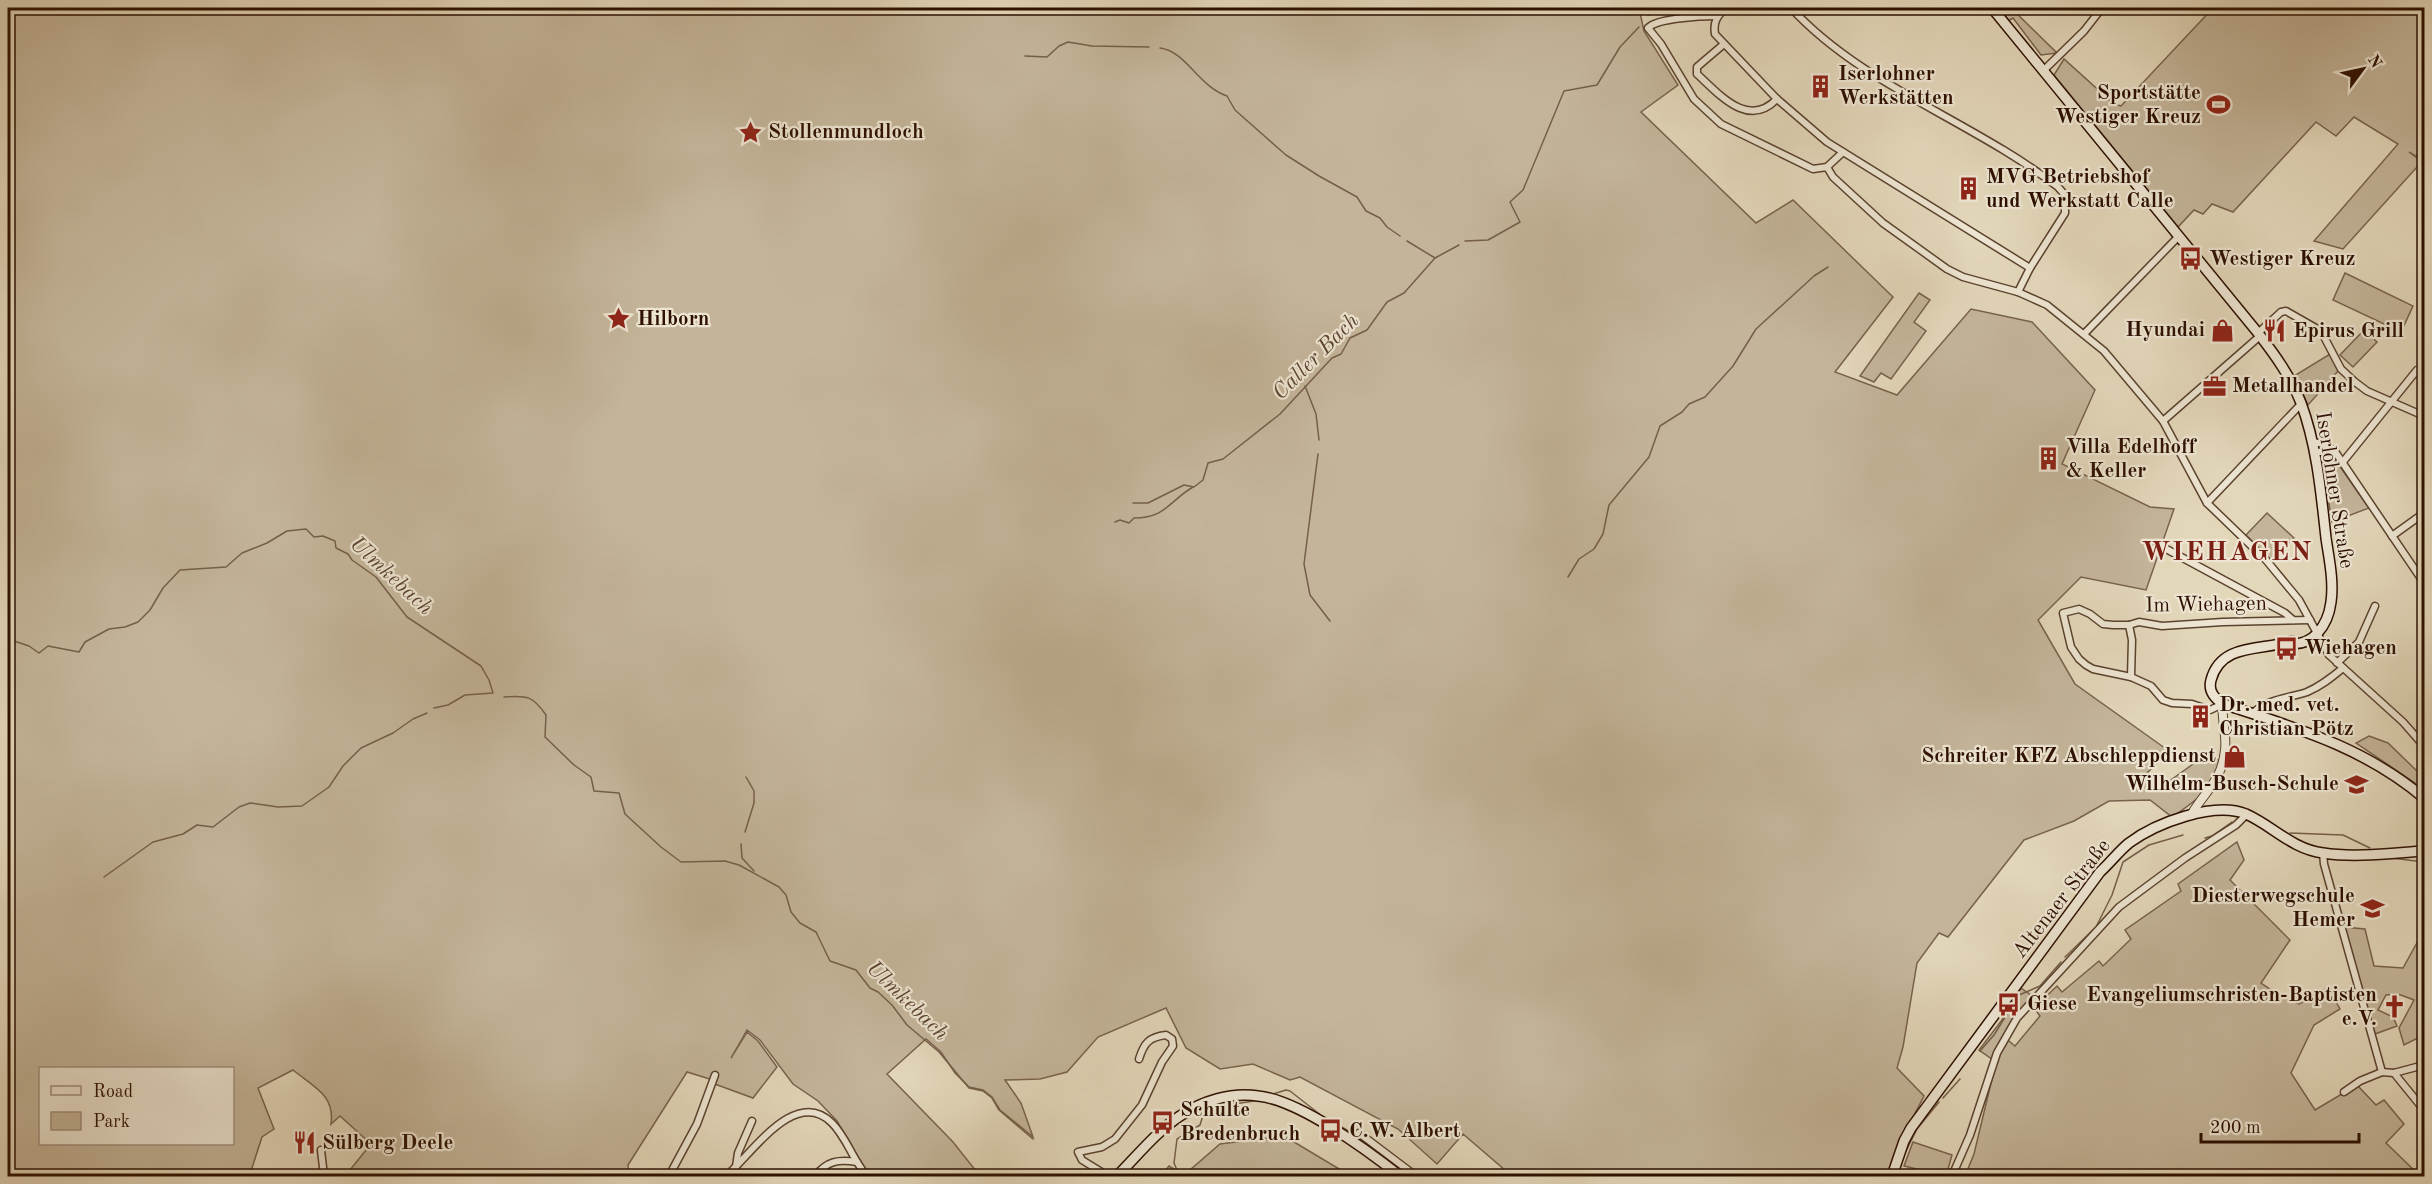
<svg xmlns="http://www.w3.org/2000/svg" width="2432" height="1184" viewBox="0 0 2432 1184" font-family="'Old Standard TT',serif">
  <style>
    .green { fill: #c4b59a; stroke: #78624d; stroke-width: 1.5; fill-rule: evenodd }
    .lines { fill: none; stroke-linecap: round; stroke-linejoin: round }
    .stream { stroke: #755f4a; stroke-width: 1.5 }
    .minor-casing { stroke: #5a422e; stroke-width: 9 }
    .tertiary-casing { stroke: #5a422e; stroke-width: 10 }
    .secondary-casing { stroke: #2d1000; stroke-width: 12 }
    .minor { stroke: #ede5d2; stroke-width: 6 }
    .tertiary { stroke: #ede5d2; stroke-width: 8 }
    .secondary { stroke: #ede5d2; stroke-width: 9 }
    .labels { text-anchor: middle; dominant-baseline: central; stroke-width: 4.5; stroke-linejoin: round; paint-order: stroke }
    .poi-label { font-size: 21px; font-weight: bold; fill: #2d1000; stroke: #ede5d2; text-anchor: start }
    .street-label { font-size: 21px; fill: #2d1000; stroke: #ede5d2 }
    .water-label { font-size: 22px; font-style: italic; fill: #5d4431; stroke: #ede5d2 }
    .district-label { font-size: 27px; font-weight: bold; letter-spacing: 1.5px; fill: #7a1f14; stroke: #ede5d2 }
  </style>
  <rect width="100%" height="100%" fill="#e3d7ba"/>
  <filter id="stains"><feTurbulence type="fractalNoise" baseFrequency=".00333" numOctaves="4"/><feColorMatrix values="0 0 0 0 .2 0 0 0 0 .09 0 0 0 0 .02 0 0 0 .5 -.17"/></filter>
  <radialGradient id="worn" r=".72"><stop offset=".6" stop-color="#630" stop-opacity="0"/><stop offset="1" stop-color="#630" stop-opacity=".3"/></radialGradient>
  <g class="green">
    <path d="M8 8H1639L1644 31 1678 85 1641 112 1756 223 1793 200 1893 297 1835 372 1897 395 1971 309 2032 322 2095 390 2062 464 2150 507 2174 509 2146 590 2081 577 2038 620 2075 684 2169 751 2147 773 2161 787 2193 764 2198 752 2221 761C2208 793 2200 798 2172 817L2150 800 2109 801 2074 821 2024 840 1948 937 1939 933 1917 963 1903 1047 1897 1068 1924 1096 1901 1140 1889 1176H1508L1506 1171 1463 1134 1437 1164 1398 1129 1300 1077 1290 1080 1253 1064 1220 1069 1186 1048 1166 1008 1098 1037 1067 1072 1040 1079 1005 1080 1021 1103 1033 1137 1000 1110 992 1097 983 1090 969 1087 955 1073 941 1052 926 1039 887 1074 953 1142 980 1176H869L837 1121 818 1101 793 1084 760 1040 747 1030 731 1058 747 1032 758 1041 777 1067 753 1098 712 1083 713 1080 687 1072 628 1165 629 1176H345L371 1144 340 1116 331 1124C335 1095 314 1087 293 1070L258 1088 274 1129 262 1137 251 1171 268 1176H8ZM40 1068H232V1144H40Z"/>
    <polygon points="1996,8 2011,8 2057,53 2041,55 2013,18 2008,21"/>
    <polygon points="2213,8 2424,8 2424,161 2409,152 2424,163 2424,168 2417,167 2343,249 2314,241 2398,144 2354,117 2336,136 2316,122 2233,212 2212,204 2203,214 2194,210 2178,227 2054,75 2064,59 2114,104 2121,106"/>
    <polygon points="2345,273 2413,306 2401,332 2333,300"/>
    <polygon points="1919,293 1930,300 1914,322 1926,331 1891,379 1881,373 1874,382 1860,376"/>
    <polygon points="2364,330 2377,342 2353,367 2340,355"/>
    <polygon points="2330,354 2339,370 2308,405 2294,376"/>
    <polygon points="2334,458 2369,508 2332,522 2322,463"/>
    <polygon points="2267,513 2294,538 2272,561 2246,535"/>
    <polygon points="2369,736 2388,743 2418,772 2424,767 2424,789 2356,743"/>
    <polygon points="2237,842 2244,860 2230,880 2290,940 2261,983 2279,995 2299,1004 2328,988 2340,1009 2314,1025 2291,1073 2315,1110 2357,1085 2376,1105 2384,1100 2404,1124 2386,1143 2420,1176 1965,1176 1974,1154 1996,1062 1979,1050 2002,1020 2021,988 2035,998 2004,1037 2015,1046 2040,1016 2034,1008 2057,986 2062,992 2099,961 2103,966 2131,939 2125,930 2181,891 2178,884"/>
    <polygon points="2343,927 2365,929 2374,966 2403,968 2424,930 2424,1035 2404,1045 2399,1028 2414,1000 2398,994 2386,995 2378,1010 2393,1017 2397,1026 2375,1034"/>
    <polygon points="1284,1136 1351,1176 1161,1176 1169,1166 1184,1175 1220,1144"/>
    <polygon points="1913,1142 1952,1155 1946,1176 1904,1166"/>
  </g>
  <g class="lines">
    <g class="stream">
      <polyline points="1648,15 1677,9 1684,11 1705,8"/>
      <path d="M1160 48C1186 51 1198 86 1227 96L1235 110 1286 155 1319 176 1357 197 1366 211 1380 218 1387 227 1400 236"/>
      <polyline points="1025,56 1047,57 1059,46 1068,42 1092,46 1149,47"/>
      <polyline points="1407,241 1435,258"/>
      <polyline points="1465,241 1488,240 1520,222 1510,202 1523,190 1564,91 1597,85 1620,47 1639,27"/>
      <polyline points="1305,386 1316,414 1319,440"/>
      <polyline points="1318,454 1304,564 1310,595 1330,621"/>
      <polyline points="1133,503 1148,503 1184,485 1194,487 1203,480 1208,463 1223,459 1280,414 1332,358 1341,354 1350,338 1367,330 1387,302 1404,293 1435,258 1459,245"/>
      <path d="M1115 522 1120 520 1129 523 1134 518C1166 518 1169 501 1193 487"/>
      <polyline points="1568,577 1579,559 1594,549 1603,534 1609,505 1649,457 1660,426 1682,412 1689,404 1705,397 1733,366 1756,329 1814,276 1828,267"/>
      <polyline points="8,639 29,646 39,653 48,646 79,652 85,642 109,629 125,627 138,622 150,610 163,588 180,570 226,567 242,553 267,543 287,531 306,529 314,537 323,536 335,541 336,548 348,554 352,560 376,577 407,617 481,666 489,680 493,693 465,695 448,705 434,708"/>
      <path d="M504 697C527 695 533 696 546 715L545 737 574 765 591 777 594 791 619 793 625 814 661 847 681 862 725 861 739 865 779 887 786 895 791 912 800 923 816 932 830 961 856 970 870 988 878 992 892 1005 907 1025 939 1052 969 1088 983 1091 992 1098 999 1110 1033 1139"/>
      <polyline points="745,832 754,803 754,791 746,777"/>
      <polyline points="2290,833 2343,835 2370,848"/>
      <polyline points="2205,838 2212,836 2232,822"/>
      <polyline points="741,844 742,858 754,871"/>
      <polyline points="2391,858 2424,862"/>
      <polyline points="104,877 153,842 183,834 197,825 213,827 239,807 250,803 278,807 302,806 329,787 343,766 361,748 393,733 413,719 427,713"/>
      <polyline points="2065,957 2096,927 2112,895 2123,862 2149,845 2183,835"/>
      <polyline points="1980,1051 1994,1035 2019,995 2040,986 2061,962"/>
      <polyline points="1273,1094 1286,1090 1290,1091 1322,1116 1361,1138"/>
      <polyline points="1943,1098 1960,1079"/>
      <polyline points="1377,1150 1408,1176"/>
      <polyline points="1904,1155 1917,1129 1939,1102"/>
      <polyline points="1174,1176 1177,1170 1174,1163 1177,1139 1200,1125 1204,1112 1215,1107 1260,1100"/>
      <polyline points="1898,1176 1902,1160"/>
    </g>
    <defs>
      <g id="minor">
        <path d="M1726 8C1717 16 1713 22 1715 34L1777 99 1827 142 2030 268"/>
        <path d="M1791 8C1863 86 1974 122 2058 187L2065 195V213L2030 268 2018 292"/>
        <path d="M1717 16C1702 16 1657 18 1648 28L1661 44 1694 99 1721 124 1813 169 1827 167 1833 177 1883 223 1947 269 1963 277 2018 292 2047 305 2104 351 2163 421 2207 503 2266 560 2299 600 2329 655 2403 722 2424 746"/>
        <path d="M1724 44 1697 67V74C1720 95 1748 129 1777 99"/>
        <polyline points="2044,70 2084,31 2102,8"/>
        <polyline points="1827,167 1843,152"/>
        <polyline points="2085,333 2179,236"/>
        <polyline points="2258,333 2281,312 2286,311 2321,331 2341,369 2355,382 2367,391 2424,416"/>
        <polyline points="2163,421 2260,336"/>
        <polyline points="2312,442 2325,444 2336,453 2424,583"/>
        <polyline points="2314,453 2325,451 2335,453"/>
        <polyline points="2342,463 2417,370"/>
        <polyline points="2207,503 2301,404"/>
        <polyline points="2392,536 2424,513"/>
        <polyline points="2157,544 2285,613 2293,620"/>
        <polyline points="2129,625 2132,640 2131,677"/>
        <polyline points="2337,663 2359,642 2375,606"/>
        <polyline points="2223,704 2210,710 2192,704 2172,703 2163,700 2151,686 2131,677 2093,669 2086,665 2079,659 2071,647 2063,613 2079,609 2090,614 2103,624 2113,625 2129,625 2139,622 2162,626 2223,622 2310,620"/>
        <path d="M2253 713C2267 699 2289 698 2307 692 2321 686 2331 678 2343 668"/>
        <polyline points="2323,853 2324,864 2382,1072"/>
        <polyline points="2394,1073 2424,1110"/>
        <polyline points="2344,1092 2360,1081 2382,1072 2394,1073 2424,1065"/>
        <polyline points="1359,1133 1416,1176"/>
        <polyline points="321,1150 324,1176"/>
        <polyline points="736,1167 738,1153 752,1121"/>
        <polyline points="669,1176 697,1124 715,1075"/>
        <path d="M726 1176C752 1154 795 1086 832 1123 843 1134 849 1149 857 1162"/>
        <path d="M815 1176C827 1161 838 1159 857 1162L866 1176"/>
        <path d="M1108 1176 1082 1160 1078 1152 1102 1147 1115 1139 1142 1105 1162 1062 1173 1046 1172 1039 1166 1035C1149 1037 1144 1043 1139 1059"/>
        <polyline points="1952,1176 1970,1135 1997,1053 2017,1018 2119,907 2185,858 2236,825 2247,814"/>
      </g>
      <path id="tertiary" d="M2191 815C2205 791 2222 781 2225 750 2227 734 2221 719 2223 704"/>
      <g id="secondary">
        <path d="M1992 8 2258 333C2275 355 2291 377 2301 403 2317 446 2321 493 2326 538 2329 559 2334 581 2331 602 2328 625 2313 648 2287 643"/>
        <path d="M2292 641C2263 651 2221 642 2211 680 2208 691 2214 698 2223 704 2296 728 2364 747 2424 798"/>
        <path d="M1117 1176C1137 1156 1156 1132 1180 1116 1202 1101 1231 1092 1258 1096 1299 1100 1367 1150 1400 1176"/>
        <path d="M1892 1176 1904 1141 1911 1128 2100 872C2110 863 2119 851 2129 843 2156 823 2214 801 2246 814 2273 826 2292 849 2323 853 2355 858 2393 853 2424 851"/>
      </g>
    </defs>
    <use href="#minor" class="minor-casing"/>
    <use href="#tertiary" class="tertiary-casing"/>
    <use href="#secondary" class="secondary-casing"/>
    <use href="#minor" class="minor"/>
    <use href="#tertiary" class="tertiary"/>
    <use href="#secondary" class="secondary"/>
  </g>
  <defs>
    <symbol id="building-bare" viewBox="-9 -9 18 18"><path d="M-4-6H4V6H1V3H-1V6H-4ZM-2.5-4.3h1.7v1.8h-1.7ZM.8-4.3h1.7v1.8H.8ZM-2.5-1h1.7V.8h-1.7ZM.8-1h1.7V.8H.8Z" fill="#8f2418" stroke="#ede5d2" stroke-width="2.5" paint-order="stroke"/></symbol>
    <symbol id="stadium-bare" viewBox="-9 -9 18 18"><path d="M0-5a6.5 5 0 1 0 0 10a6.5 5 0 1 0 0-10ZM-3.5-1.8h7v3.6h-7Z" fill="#8f2418" stroke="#ede5d2" stroke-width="2.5" paint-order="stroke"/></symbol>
    <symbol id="sight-bare" viewBox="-9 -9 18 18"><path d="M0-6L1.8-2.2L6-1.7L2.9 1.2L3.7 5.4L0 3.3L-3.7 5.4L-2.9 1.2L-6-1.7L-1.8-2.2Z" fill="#8f2418" stroke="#ede5d2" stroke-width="2.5" paint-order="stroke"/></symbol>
    <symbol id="bus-bare" viewBox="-9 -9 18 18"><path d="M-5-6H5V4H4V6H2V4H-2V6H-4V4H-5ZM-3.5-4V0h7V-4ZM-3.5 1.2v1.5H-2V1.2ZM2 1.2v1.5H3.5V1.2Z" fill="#8f2418" stroke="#ede5d2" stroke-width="2.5" paint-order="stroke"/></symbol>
    <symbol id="shop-bare" viewBox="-9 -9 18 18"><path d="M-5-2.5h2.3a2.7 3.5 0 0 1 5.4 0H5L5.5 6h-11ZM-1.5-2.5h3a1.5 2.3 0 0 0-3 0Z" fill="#8f2418" stroke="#ede5d2" stroke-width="2.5" paint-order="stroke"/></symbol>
    <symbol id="restaurant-bare" viewBox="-9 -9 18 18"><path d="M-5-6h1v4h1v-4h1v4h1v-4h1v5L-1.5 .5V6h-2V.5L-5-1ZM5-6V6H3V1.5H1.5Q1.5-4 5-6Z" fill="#8f2418" stroke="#ede5d2" stroke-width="2.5" paint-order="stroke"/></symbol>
    <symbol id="office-bare" viewBox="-9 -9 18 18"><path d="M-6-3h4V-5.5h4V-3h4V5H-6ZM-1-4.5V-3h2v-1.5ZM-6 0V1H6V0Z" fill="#8f2418" stroke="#ede5d2" stroke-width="2.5" paint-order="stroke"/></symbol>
    <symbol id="school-bare" viewBox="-9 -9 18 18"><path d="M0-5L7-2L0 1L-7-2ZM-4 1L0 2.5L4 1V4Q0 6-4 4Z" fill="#8f2418" stroke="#ede5d2" stroke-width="2.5" paint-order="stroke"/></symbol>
    <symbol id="church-bare" viewBox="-9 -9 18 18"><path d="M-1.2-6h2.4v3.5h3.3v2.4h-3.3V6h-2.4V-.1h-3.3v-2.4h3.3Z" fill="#8f2418" stroke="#ede5d2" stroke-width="2.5" paint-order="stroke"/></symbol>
  </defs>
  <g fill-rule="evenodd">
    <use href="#building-bare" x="1804" y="70" width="33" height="33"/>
    <use href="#stadium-bare" x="2202" y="88" width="33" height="33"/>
    <use href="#sight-bare" x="734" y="116" width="33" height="33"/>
    <use href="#building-bare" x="1952" y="172" width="33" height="33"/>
    <use href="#bus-bare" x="2174" y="242" width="33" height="33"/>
    <use href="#sight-bare" x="602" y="302" width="33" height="33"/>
    <use href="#shop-bare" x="2206" y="314" width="33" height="33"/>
    <use href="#restaurant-bare" x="2258" y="314" width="33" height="33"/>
    <use href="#office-bare" x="2198" y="370" width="33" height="33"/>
    <use href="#building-bare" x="2032" y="442" width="33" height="33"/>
    <use href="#bus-bare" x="2270" y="632" width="33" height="33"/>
    <use href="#building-bare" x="2184" y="700" width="33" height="33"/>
    <use href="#shop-bare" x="2218" y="740" width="33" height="33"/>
    <use href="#school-bare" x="2340" y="768" width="33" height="33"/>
    <use href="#school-bare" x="2356" y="892" width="33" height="33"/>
    <use href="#bus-bare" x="1992" y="988" width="33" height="33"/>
    <use href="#church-bare" x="2378" y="990" width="33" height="33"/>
    <use href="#bus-bare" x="1146" y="1106" width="33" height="33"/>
    <use href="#bus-bare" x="1314" y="1114" width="33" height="33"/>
    <use href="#restaurant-bare" x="288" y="1126" width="33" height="33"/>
  </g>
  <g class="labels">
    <g class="poi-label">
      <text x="1838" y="74">Iserlohner<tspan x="1838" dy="24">Werkstätten</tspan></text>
      <text x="2201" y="93" text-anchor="end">Sportstätte<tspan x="2201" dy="24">Westiger Kreuz</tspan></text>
      <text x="768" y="132">Stollenmundloch</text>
      <text x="1986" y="177">MVG Betriebshof<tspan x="1986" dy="24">und Werkstatt Calle</tspan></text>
      <text x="2209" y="259">Westiger Kreuz</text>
      <text x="637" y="319">Hilborn</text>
      <text x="2205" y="330" text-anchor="end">Hyundai</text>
      <text x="2293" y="331">Epirus Grill</text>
      <text x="2232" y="386">Metallhandel</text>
      <text x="2066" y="447">Villa Edelhoff<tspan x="2066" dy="24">&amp; Keller</tspan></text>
      <text x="2304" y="648">Wiehagen</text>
      <text x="2219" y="705">Dr. med. vet.<tspan x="2219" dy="24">Christian Pötz</tspan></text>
      <text x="2216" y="756" text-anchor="end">Schreiter KFZ Abschleppdienst</text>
      <text x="2339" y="784" text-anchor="end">Wilhelm-Busch-Schule</text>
      <text x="2355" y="896" text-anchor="end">Diesterwegschule<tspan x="2355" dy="24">Hemer</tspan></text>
      <text x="2377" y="995" text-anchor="end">Evangeliumschristen-Baptisten<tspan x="2377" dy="24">e.V.</tspan></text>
      <text x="2027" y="1004">Giese</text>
      <text x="1180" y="1110">Schulte<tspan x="1180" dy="24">Bredenbruch</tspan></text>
      <text x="1349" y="1131">C.W. Albert</text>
      <text x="322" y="1143">Sülberg Deele</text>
    </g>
    <g class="street-label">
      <text transform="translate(2334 490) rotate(81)">Iserlohner Straße</text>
      <text transform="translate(2206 605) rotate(-1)">Im Wiehagen</text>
      <text transform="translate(2062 899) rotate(-52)">Altenaer Straße</text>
    </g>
    <g class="water-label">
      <text transform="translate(1316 357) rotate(-45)">Caller Bach</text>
      <text transform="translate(391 576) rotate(43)">Ulmkebach</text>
      <text transform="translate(907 1001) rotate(44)">Ulmkebach</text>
    </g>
    <g class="district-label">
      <text x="2227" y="552">WIEHAGEN</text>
    </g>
  </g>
  <rect width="2432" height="1184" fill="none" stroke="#e3d7ba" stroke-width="30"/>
  <rect x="9" y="9" width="2414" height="1166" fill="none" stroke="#2d1000" stroke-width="3"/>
  <rect x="15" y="15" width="2402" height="1154" fill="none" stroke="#2d1000" stroke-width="1.5"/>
  <rect x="39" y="1067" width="195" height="78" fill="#ede5d2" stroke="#a0907e" stroke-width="1.5"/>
  <rect x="51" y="1086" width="30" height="9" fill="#ede5d2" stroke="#a0907e" stroke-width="1.5"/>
  <text x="93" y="1097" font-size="18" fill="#2d1000">Road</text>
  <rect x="51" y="1112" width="30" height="18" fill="#c4b59a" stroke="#a0907e" stroke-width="1.5"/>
  <text x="93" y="1127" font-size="18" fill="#2d1000">Park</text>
  <g transform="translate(2363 69) rotate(57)" stroke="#ede5d2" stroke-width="4.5" paint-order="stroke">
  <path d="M0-4.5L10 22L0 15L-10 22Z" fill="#2d1000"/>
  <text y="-9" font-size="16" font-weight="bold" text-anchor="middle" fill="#2d1000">N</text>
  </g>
  <path d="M2201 1133v9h158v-9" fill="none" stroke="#2d1000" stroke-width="3"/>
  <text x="2210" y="1133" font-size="18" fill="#2d1000" stroke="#ede5d2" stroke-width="4.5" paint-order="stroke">200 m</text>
  <rect width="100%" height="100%" filter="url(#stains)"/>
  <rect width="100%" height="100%" fill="url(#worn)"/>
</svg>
